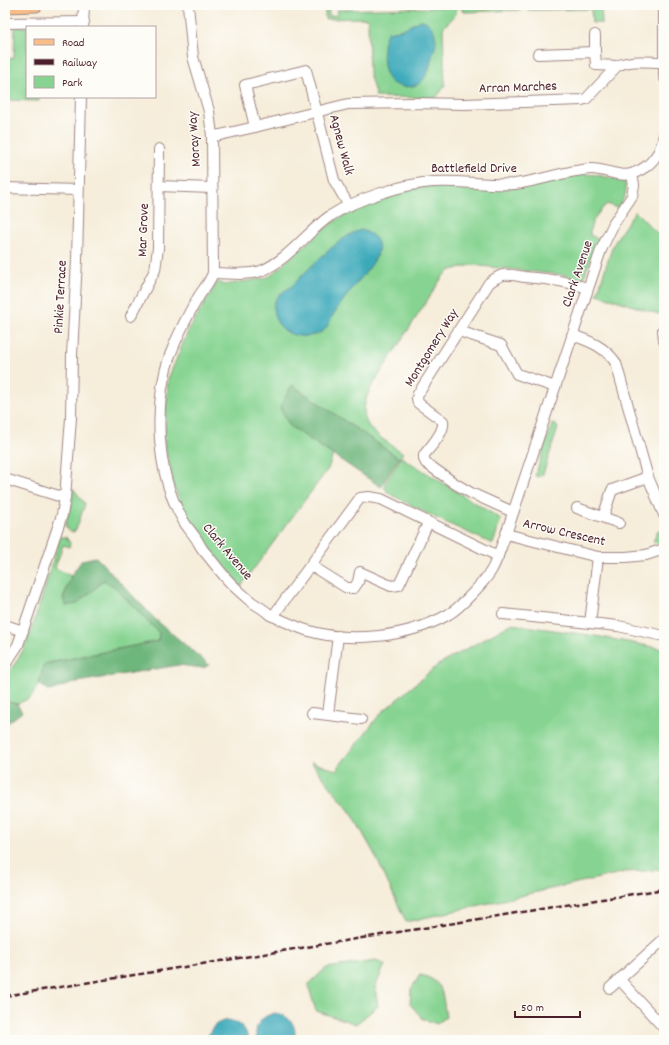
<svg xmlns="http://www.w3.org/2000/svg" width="669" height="1045" viewBox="0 0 669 1045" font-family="Dekko,sans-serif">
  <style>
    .green { fill: #87d492; stroke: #687a5e }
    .forest { fill: #6db67c; stroke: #5c6a54 }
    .water { fill: #3ba9ba; stroke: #426472 }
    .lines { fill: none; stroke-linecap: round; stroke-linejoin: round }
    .minor-casing { stroke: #a08682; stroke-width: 12 }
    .major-casing { stroke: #a08682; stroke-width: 15 }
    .minor { stroke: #fff; stroke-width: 10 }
    .major { stroke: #f8bd89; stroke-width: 13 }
    .rail { stroke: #4a1f2b; stroke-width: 2.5; stroke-dasharray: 6 3; stroke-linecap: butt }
    .labels { text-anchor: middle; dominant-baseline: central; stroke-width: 3; stroke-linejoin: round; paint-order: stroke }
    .street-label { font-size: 14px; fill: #4a1f2b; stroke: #fdfcf7 }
  </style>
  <rect width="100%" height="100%" fill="#fdfcf7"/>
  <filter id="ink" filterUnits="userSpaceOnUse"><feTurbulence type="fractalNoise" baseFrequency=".025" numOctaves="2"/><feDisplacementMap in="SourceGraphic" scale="8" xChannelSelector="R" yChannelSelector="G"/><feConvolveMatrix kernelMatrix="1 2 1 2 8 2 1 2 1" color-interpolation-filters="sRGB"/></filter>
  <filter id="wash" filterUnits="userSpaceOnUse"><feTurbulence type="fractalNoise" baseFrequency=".012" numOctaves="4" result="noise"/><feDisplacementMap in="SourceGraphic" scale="16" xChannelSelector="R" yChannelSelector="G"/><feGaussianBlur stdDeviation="0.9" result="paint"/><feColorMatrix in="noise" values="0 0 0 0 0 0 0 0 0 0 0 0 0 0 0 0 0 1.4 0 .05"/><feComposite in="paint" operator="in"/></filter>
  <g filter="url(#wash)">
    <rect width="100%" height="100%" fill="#f6edda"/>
    <g class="green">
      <polygon points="520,5 521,10 465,12 462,11 462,7"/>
      <polygon points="525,5 601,5 602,23 592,23 591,9 528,10 525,9"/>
      <polygon points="457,7 456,14 443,28 445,86 436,98 376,97 369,73 368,18 325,19 325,11 329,11 329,16 337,15 337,10"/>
      <polygon points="15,27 27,27 27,97 39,97 39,101 5,100 5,59 14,58"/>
      <path d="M585 174 597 175 624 181C628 193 625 198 617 208L607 204C599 211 589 223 590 235L598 239 583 280 563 275 472 265 451 270 443 276 370 389C353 426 376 434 403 453L399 458 292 385 280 408 290 426 333 455 328 469 241 586 193 529 175 490 164 443 168 379 189 329 218 282 224 285 265 278 270 276C300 250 330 219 367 203 388 194 414 187 437 186 460 186 482 189 504 188 532 187 558 180 585 174Z"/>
      <polygon points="635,211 664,240 664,313 658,314 597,294 612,248 617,238"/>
      <polygon points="552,424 555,424 558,428 543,474 538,477 535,476"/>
      <polygon points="401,457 501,519 493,544 436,518 388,493 384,486"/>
      <polygon points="73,488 85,504 76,530 73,532 69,531 65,526 72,501"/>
      <polygon points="658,530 664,532 664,545 653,542"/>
      <path d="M60 537H66L70 543 69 547 63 545 55 568 71 576 63 599 77 604C85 595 95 589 103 580L114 586 159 633 158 641 44 664 39 684 30 698 17 704 5 701V675C26 655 32 626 41 600 47 579 54 558 60 537Z"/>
      <polygon points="511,624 596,636 664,649 664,870 625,872 406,922 375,855 352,814 311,762 336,770 381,713 438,665"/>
      <polygon points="376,961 385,965 375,987 378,1006 356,1024 316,1011 308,985 326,968"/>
      <path d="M420 975C445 980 442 996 446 1017L437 1024 423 1019 410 1004 411 989Z"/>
    </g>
    <g class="forest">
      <polygon points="292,385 399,458 381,487 290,426 280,408"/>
      <polygon points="96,557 156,620 209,665 203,668 179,665 77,682 49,691 39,684 44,664 158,641 159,633 114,586 103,580 94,590 83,598 77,604 66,606 63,599 71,576 82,560"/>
      <polygon points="5,701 17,704 22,712 5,725"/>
    </g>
    <g class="water">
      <path d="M420 20C430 20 436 32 436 42 436 47 433 52 432 57 428 75 423 90 401 86 388 84 386 77 384 65 383 54 381 41 388 32L403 29Z"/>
      <path d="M361 230C400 242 364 273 351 290 345 298 339 306 333 315 331 319 329 324 326 328 322 333 313 336 307 336 296 337 287 334 280 326 275 321 272 311 274 304 276 294 286 291 293 285 307 270 342 234 361 230Z"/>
      <path d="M275 1013C289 1015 298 1025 294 1040H257C253 1026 261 1016 275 1013Z"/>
      <path d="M228 1020C239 1022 247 1028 248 1040H208C209 1028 216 1022 228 1020Z"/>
    </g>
  </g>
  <g filter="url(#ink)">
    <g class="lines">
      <defs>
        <g id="minor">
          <path d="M188 5 193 57 209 111 212 136 213 273C210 282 204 288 199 296 188 314 178 335 170 355 153 405 156 474 183 520 186 526 191 531 195 537 198 541 200 546 203 550 211 559 218 569 226 578 232 585 241 593 248 599 255 605 263 608 270 615 282 620 294 626 306 630 349 644 410 637 449 614 460 608 484 582 491 571 498 559 501 546 506 534L601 250 614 223 632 196 634 185 632 174"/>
          <polyline points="664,5 664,77"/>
          <polyline points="5,23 84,22"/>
          <polyline points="83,27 84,5"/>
          <polyline points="595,35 595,52"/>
          <polyline points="538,54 595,52 596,65 617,66"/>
          <polyline points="255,127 245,85 306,70 334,180 349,206"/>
          <path d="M212 136 220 135 255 127 348 104 414 103 464 104 582 100 586 99 617 66C631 59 648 62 664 62"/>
          <polyline points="159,186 212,188"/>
          <polyline points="5,188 78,190"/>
          <path d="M213 273C228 273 247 276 261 271 288 260 307 232 330 216 356 199 403 184 433 182 460 180 488 186 515 184 540 181 564 171 590 169 604 168 621 179 634 173 652 166 661 153 664 135"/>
          <polyline points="131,316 155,270 158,248 159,149"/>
          <polyline points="664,328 663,330 664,341"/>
          <polyline points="459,331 501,345 517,374 555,387"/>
          <path d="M572 335C590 341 605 347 616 363L643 460 648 477 664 515"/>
          <polyline points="5,479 65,498"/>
          <polyline points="577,508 619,523"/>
          <path d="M513 512 471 493 454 483 426 463 424 459V455C431 446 445 432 443 421L418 403 417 398 418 394 489 283C493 280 498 276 503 275 510 274 518 276 525 277 547 279 567 281 587 288"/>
          <polyline points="603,517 612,490 648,477"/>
          <polyline points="506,534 598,557 626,557 646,555 664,549"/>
          <polyline points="598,557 590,623 618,626 664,636"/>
          <polyline points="309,568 315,568 347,588 354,588 358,582 360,572 391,586 399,585 428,523"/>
          <polyline points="503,614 590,623"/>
          <polyline points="273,616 360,498 369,497 381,499 498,556"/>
          <polyline points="5,625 23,631"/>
          <polyline points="5,665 18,645 62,515 65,498 71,418 72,355 77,260 81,97"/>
          <polyline points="312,713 361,719"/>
          <polyline points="328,714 338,636"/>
          <polyline points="619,979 664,1028"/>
          <polyline points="610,988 664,939"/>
        </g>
        <polyline id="major" points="5,6 36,5"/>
      </defs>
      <use href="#minor" class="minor-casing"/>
      <use href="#major" class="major-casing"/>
      <use href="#minor" class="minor"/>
      <use href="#major" class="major"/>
      <polyline class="rail" points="5,996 664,889"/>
    </g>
  </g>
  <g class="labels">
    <g class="street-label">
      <text transform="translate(518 88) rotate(-2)">Arran Marches</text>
      <text transform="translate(195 139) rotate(-94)">Moray Way</text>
      <text transform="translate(341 145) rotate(75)">Agnew Walk</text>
      <text x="474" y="169">Battlefield Drive</text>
      <text transform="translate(144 230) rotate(-88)">Mar Grove</text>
      <text transform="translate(578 274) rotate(-71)">Clark Avenue</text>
      <text transform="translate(61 297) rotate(-87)">Pinkie Terrace</text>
      <text transform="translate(432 348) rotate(-58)">Montgomery Way</text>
      <text transform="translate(564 533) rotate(13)">Arrow Crescent</text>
      <text transform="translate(227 552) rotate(50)">Clark Avenue</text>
    </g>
  </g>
  <rect width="669" height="1045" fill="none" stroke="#fdfcf7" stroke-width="20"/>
  <rect x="26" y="26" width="130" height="72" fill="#fdfcf7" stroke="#b5a4a5"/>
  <rect x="34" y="39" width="20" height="6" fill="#f8bd89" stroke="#b5a4a5"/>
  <text x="62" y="46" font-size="12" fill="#4a1f2b">Road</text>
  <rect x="34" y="59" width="20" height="6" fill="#4a1f2b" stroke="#b5a4a5"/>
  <text x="62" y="66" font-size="12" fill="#4a1f2b">Railway</text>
  <rect x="34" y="76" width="20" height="12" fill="#87d492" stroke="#b5a4a5"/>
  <text x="62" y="86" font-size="12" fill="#4a1f2b">Park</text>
  <path d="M515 1011v6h65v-6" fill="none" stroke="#4a1f2b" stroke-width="2"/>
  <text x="521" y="1011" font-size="12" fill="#4a1f2b" stroke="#fdfcf7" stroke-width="3" paint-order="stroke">50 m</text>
</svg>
